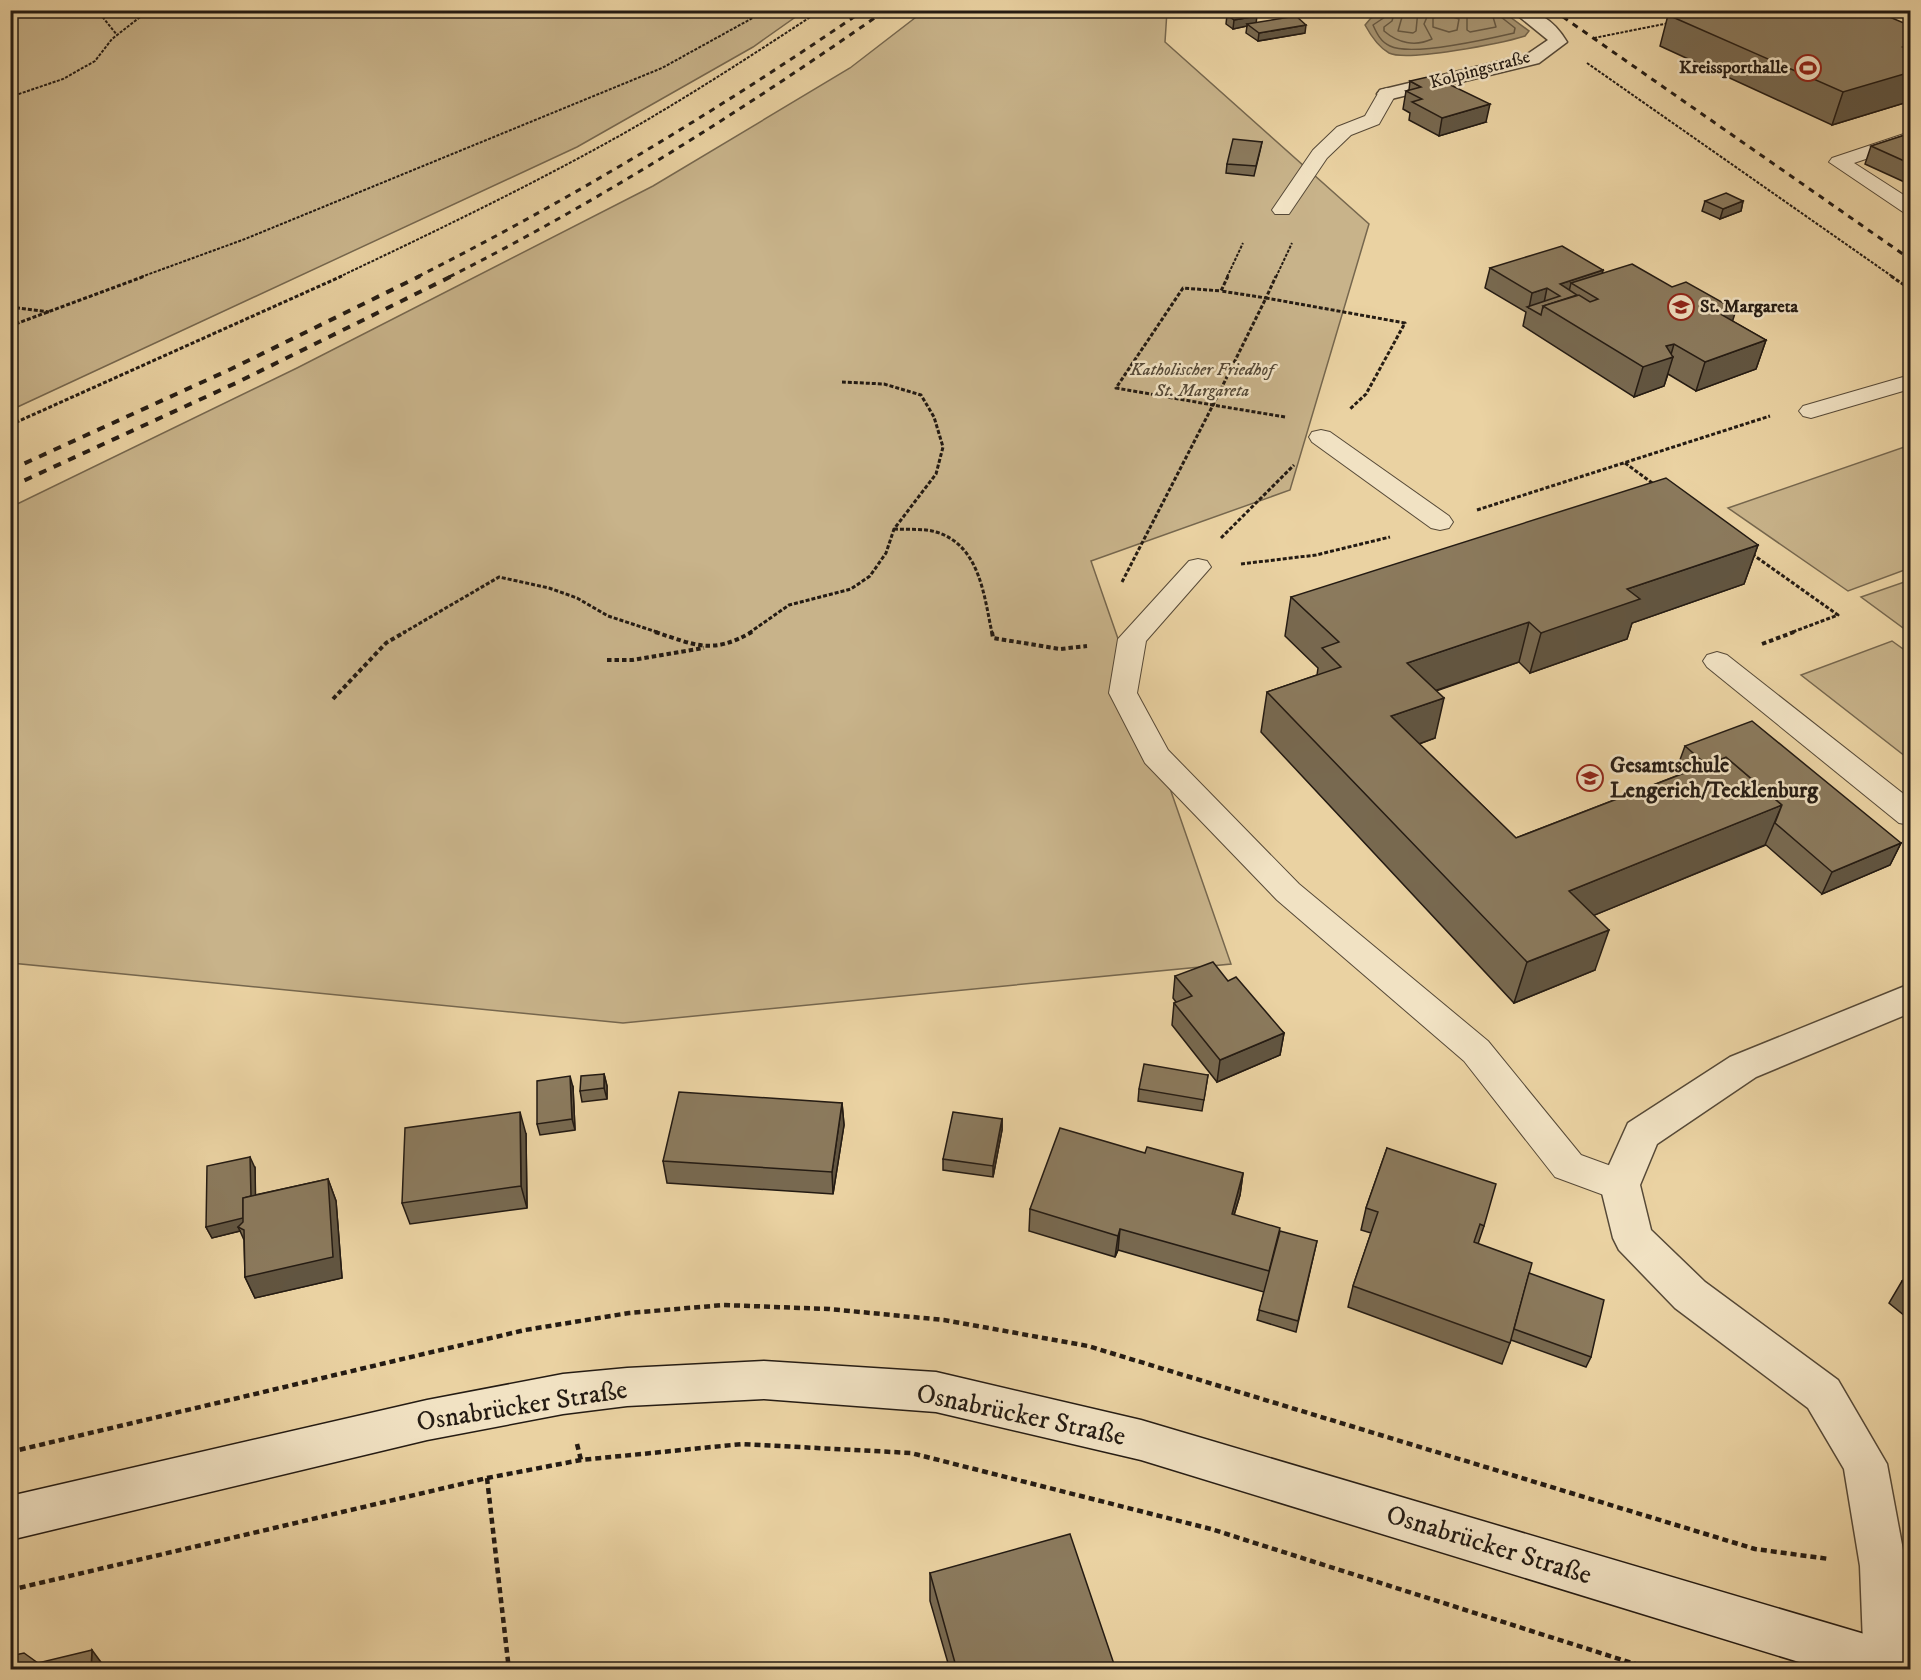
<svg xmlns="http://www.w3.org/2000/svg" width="1921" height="1680" viewBox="0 0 1921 1680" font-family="'IM FELL DW Pica',serif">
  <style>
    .green { fill: #c8b38a; stroke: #76674e; stroke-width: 1.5 }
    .water { fill: #a79471; stroke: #73644b; stroke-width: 1.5 }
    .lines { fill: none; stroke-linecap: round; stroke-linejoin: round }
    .shore { stroke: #665842; stroke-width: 1.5 }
    .lane-casing { stroke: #564937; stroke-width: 2 }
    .street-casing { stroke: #564937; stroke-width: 3 }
    .secondary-casing { stroke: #241b13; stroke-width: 3 }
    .path-far3 { stroke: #241b13; stroke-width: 2; stroke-dasharray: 3 1.5; stroke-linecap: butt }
    .path-far2 { stroke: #241b13; stroke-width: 3; stroke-dasharray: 4 2; stroke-linecap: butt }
    .path-far1 { stroke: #241b13; stroke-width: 4; stroke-dasharray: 4.5 3; stroke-linecap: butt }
    .path { stroke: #241b13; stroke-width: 4.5; stroke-dasharray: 6 4; stroke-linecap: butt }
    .lane { fill: #f1e2c3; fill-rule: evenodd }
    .street { fill: #f1e2c3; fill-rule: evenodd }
    .secondary { fill: #f1e2c3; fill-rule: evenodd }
    .rail-far1 { stroke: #241b13; stroke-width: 3; stroke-dasharray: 6 6; stroke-linecap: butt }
    .rail { stroke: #241b13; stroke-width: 4; stroke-dasharray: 8 8; stroke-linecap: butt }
    .wall { fill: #786950; stroke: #241b13; stroke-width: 1.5 }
    .shaded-wall { fill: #615541; stroke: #241b13; stroke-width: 1.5 }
    .building { fill: #8b7a5d; stroke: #241b13; stroke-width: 1.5 }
    .labels { text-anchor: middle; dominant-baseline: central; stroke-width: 5; stroke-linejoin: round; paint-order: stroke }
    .far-poi-label { font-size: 18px; font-weight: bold; fill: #241b13; stroke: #f1e2c3; text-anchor: end }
    .far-street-label { font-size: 18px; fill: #241b13; stroke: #f1e2c3 }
    .far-park-label { font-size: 18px; font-style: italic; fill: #554937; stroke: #f1e2c3 }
    .poi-label { font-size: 22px; font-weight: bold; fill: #241b13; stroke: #f1e2c3; text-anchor: start }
    .near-street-label { font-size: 27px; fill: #241b13; stroke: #f1e2c3 }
  </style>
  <rect width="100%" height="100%" fill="#ead2a2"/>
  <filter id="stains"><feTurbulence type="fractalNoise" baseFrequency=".00333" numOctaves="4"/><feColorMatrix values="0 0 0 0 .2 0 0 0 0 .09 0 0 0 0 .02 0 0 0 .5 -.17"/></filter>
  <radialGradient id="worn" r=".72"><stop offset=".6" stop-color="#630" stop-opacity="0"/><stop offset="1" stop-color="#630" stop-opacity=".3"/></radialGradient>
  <g class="green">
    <polygon points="10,11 11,10 804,11 753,47 577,147 11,410"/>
    <polygon points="924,11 1167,11 1165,42 1369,224 1290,490 1091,561 1231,964 623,1023 11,963 11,507 297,368 653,186 850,68"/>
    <polygon points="1910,445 1910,568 1848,591 1728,508"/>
    <polygon points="1910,580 1910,633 1861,597"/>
    <polygon points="1892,641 1910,654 1910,760 1801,675"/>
  </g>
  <path class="water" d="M1502 11 1529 31 1525 36C1503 43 1407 62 1389 53 1378 47 1371 36 1365 25L1371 18 1389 11Z"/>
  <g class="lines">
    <g class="shore">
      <path d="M1387 10 1385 17 1373 25C1377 34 1381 42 1390 46 1412 57 1488 39 1514 33L1515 28 1501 17 1499 10"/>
      <path d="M1395 10 1392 21 1384 27V31C1398 43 1415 47 1432 39L1424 24 1430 10"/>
      <polyline points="1404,10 1398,31 1413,33 1416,31 1418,10"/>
      <polyline points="1459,10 1467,18 1467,30 1470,32 1496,27 1491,10"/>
      <polygon points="1444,14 1459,19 1457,30 1449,32 1433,27 1433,18"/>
    </g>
    <defs>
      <g id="lane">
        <polygon points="1387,88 1396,94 1379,124 1351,135 1327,158 1289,214 1275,214 1272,210 1313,150 1337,127 1365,116 1380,90"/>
        <polygon points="1910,132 1910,144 1854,163 1910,199 1910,214 1903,212 1829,162 1832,158"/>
        <polygon points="1910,375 1910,389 1811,418 1803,416 1799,411 1803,406"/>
        <polygon points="1321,430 1330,432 1449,516 1453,522 1449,528 1440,530 1431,528 1312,442 1309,437 1312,432"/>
        <polygon points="1198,559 1207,561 1211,567 1146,641 1137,693 1168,750 1299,884 1488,1041 1581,1155 1633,1174 1639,1185 1633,1196 1620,1201 1555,1177 1464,1061 1277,900 1145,763 1109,693 1118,639 1189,561"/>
        <polygon points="1717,652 1727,655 1910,799 1910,825 1899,823 1707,667 1703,661 1707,655"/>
      </g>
      <g id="street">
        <path d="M1511 10C1538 10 1553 19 1567 42L1539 63 1387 100 1377 94 1380 90 1526 55 1548 40Z"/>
        <polygon points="1910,984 1910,1013 1756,1077 1657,1144 1640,1185 1651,1230 1705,1282 1838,1380 1887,1464 1906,1566 1910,1664 1908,1670 1864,1670 1860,1566 1844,1469 1808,1408 1675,1308 1619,1250 1613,1238 1600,1185 1628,1123 1730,1057"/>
      </g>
      <polygon id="secondary" points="764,1361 936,1372 1141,1420 1905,1646 1910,1648 1910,1670 1825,1670 1141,1460 936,1412 764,1399 627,1406 563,1414 427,1440 10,1540 10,1496 427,1400 563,1374 627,1368"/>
    </defs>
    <use href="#lane" class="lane-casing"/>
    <use href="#street" class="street-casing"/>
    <use href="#secondary" class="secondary-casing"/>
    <g class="path-far3">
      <polyline points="97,10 117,35"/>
      <polyline points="1594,38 1669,23"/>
      <polyline points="1587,63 1893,277"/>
      <polyline points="10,97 63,79 95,61 112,39 149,10"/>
      <polyline points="141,277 245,239 662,68 767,10"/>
      <path d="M339 277C436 231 534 184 628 131 694 93 757 52 821 10"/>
      <polyline points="1227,277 1243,243"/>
      <polyline points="1276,277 1292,243"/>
    </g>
    <g class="path-far2">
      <polyline points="1228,276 1221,291 1266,298 1276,276"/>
      <polyline points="1891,276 1910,289"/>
      <polyline points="10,307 49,312"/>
      <polyline points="10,326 145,276"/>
      <polyline points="1285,417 1213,405 1266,298 1405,323 1366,394 1350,409"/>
      <polyline points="10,425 342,276"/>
      <polyline points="1625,463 1655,485"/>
      <polyline points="1477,510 1770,416"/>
      <path d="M894 529C908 530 923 528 936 532 980 545 984 596 992 633"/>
      <polyline points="1221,538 1294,465"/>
      <polyline points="1752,554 1838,615 1790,633"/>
      <polyline points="1241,564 1316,555 1390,537"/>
      <polyline points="1122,582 1213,405 1116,388 1183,288 1221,291"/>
      <polyline points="403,633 499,577 549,588 577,598 608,616 660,633"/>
      <polyline points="749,633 789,605 851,589 870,576 886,553 894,529 936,474 943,447 934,417 921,395 884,384 842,382"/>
    </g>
    <g class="path-far1">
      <path d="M655 632C696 645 711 655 752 632"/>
      <polyline points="992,632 993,638 1060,649 1087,646"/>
      <polyline points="1762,644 1794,632"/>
      <polyline points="607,660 632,660 704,648"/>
      <polyline points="333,699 386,643 405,632"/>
    </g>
    <g class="path">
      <polyline points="577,1444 581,1460"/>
      <polyline points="10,1452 525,1330 629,1313 724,1305 829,1309 944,1320 1088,1346 1755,1549 1829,1559"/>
      <polyline points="487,1478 509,1670"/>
      <polyline points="10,1590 487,1478 581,1460 742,1444 911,1453 1211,1529 1654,1670"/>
    </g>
    <use href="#lane" class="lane"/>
    <use href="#street" class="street"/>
    <use href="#secondary" class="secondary"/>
    <g class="rail-far1">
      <polyline points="1553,10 1910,259"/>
      <path d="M417 277C572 199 720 109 864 10"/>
      <path d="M449 277C602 200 746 108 886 10"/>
    </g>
    <g class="rail">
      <polyline points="10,470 231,369 420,276"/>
      <polyline points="10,487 236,383 452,276"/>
    </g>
  </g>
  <g class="wall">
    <polygon points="1247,10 1277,10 1254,14 1256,23 1305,33 1258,41 1246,33 1247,26 1233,29 1226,24 1227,15 1248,11"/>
    <polygon points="1668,15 1911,26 1911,101 1832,125 1660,46"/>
    <polygon points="1410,81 1486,122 1439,136 1409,120 1410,113 1403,109 1406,91 1409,90"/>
    <polygon points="1911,133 1911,185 1865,164 1871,146"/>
    <polygon points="1262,142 1260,151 1254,176 1226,173 1227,164"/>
    <polygon points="1705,201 1743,201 1741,211 1720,219 1702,211"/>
    <polygon points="1490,268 1603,270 1602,273 1732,321 1766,340 1756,369 1696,391 1668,374 1664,386 1634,397 1523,326 1526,312 1485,288"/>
    <polygon points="1758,545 1744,584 1632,623 1627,639 1530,673 1519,662 1436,691 1435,738 1419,744 1516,838 1684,773 1677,768 1685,746 1901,843 1890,865 1822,894 1766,845 1594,915 1595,970 1514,1003 1261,732 1267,692 1317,675 1318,668 1285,636 1291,597"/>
    <polygon points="1175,976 1228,981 1284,1033 1280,1055 1217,1082 1172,1025 1174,1003 1176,1002 1173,998"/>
    <polygon points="604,1074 607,1086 607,1099 582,1102 580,1091"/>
    <polygon points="1208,1075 1202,1111 1138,1101 1139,1089"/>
    <polygon points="573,1087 575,1130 540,1135 537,1124"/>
    <polygon points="842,1103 844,1125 833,1194 667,1183 663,1161"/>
    <polygon points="1002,1119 1002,1130 993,1177 943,1170 943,1159"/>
    <polygon points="526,1134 527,1208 410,1224 402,1203"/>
    <polygon points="1911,1142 1911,1154 1906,1150"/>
    <polygon points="1387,1148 1484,1226 1478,1244 1529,1273 1591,1357 1586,1367 1511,1340 1502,1364 1348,1307 1353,1286 1371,1233 1361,1230 1366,1208"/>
    <polygon points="1145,1153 1243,1173 1240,1195 1234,1215 1277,1240 1317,1241 1296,1332 1257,1320 1264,1292 1118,1250 1115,1257 1029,1231 1030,1209"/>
    <polygon points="255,1168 255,1195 328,1179 336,1201 342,1278 255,1298 245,1277 244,1240 240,1231 212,1238 206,1227"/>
    <polygon points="1911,1274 1911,1321 1889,1303 1902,1281"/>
    <polygon points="930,1573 1116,1670 950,1670 930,1601"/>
  </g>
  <g class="shaded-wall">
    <polygon points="1253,10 1277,10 1252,15"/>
    <polygon points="1257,16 1256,24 1247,24 1247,26 1233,29 1234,20"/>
    <polygon points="1306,25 1305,33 1258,41 1259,33"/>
    <polygon points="1911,44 1911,101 1832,125 1843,92 1903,47"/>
    <polygon points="1490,104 1486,122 1439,136 1442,118"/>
    <polygon points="1743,201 1741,211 1720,219 1723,209"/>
    <polygon points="1603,270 1598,289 1571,283 1567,300 1560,284"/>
    <polygon points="1547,288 1543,308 1529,308 1532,293"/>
    <polygon points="1736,310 1727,339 1722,315"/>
    <polygon points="1766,340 1756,369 1696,391 1705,362"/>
    <polygon points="1674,344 1670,358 1673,357 1664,386 1634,397 1643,367 1666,346"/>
    <polygon points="1758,545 1744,584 1632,623 1627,639 1530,673 1541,633 1627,589"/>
    <polygon points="1529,622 1519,662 1399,703 1407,663"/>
    <polygon points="1444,698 1435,738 1383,757 1391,716"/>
    <polygon points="1782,805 1765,845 1556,931 1569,891"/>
    <polygon points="1901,843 1890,865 1822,894 1832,872"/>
    <polygon points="1609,930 1595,970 1514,1003 1527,962"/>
    <polygon points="1284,1033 1280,1055 1217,1082 1220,1060"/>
    <polygon points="604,1074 607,1086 607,1099 604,1088"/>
    <polygon points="570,1076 573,1087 575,1130 572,1119"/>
    <polygon points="842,1103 844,1125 833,1194 832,1172"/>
    <polygon points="520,1112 526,1134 527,1208 521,1186"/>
    <polygon points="1002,1119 1002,1130 993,1177 993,1166"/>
    <polygon points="250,1157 255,1168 256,1219 238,1227 240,1231 212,1238 206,1227"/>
    <polygon points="1243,1173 1240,1195 1228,1235 1232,1214"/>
    <polygon points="328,1179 336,1201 342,1278 255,1298 245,1277"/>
    <polygon points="1120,1229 1118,1250 1115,1257 1118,1236"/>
    <polygon points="92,1650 106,1669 106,1670 91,1670"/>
  </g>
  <g class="building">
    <polygon points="1684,10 1873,10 1911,26 1911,44 1903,47 1911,50 1911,72 1843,92 1668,15"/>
    <polygon points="1250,11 1257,16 1234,20 1227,15"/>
    <polygon points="1296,16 1306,25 1259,33 1247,24"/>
    <polygon points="1432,76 1490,104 1442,118 1412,102 1422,99 1406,91 1421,87 1410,81"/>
    <polygon points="1911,133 1911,164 1871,146"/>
    <polygon points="1233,139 1262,142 1256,166 1227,164"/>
    <polygon points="1726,193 1743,201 1723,209 1705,201"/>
    <polygon points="1562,246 1603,270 1560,284 1577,295 1543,306 1541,315 1527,307 1560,296 1547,288 1532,293 1490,268"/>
    <polygon points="1632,264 1672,287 1686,282 1736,310 1722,315 1766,340 1705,362 1674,344 1666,346 1673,357 1643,367 1543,306 1579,295 1590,302 1598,299 1571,283"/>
    <polygon points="1666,478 1758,545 1627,589 1640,599 1541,633 1529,622 1407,663 1444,698 1391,716 1516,838 1726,757 1782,805 1569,891 1609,930 1527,962 1267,692 1341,667 1322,648 1339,642 1291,597"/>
    <polygon points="1752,721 1901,843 1832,872 1775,823 1782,805 1726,757 1707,765 1685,746"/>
    <polygon points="1213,962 1228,981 1236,977 1284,1033 1220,1060 1174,1003 1192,996 1175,976"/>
    <polygon points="1144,1064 1208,1075 1204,1100 1139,1089"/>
    <polygon points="604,1074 604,1088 580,1091 581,1076"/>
    <polygon points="570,1076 572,1119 537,1124 537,1081"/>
    <polygon points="679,1092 842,1103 832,1172 663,1161"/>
    <polygon points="520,1112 521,1186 402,1203 405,1128"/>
    <polygon points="953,1112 1002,1119 993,1166 943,1159"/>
    <polygon points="1060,1128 1145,1153 1147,1147 1243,1173 1232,1214 1280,1228 1269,1271 1120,1229 1118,1236 1030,1209"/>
    <polygon points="1387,1148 1496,1184 1484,1226 1480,1224 1474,1242 1532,1263 1510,1343 1353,1286 1378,1212 1366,1208"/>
    <polygon points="250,1157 251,1196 243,1198 243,1218 206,1227 207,1166"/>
    <polygon points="328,1179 333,1257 245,1277 244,1230 238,1227 243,1222 243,1198"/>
    <polygon points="1280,1231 1317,1241 1298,1321 1259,1310"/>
    <polygon points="1529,1273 1604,1300 1591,1357 1514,1329"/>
    <polygon points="1911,1274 1911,1288 1902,1281"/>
    <polygon points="1070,1534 1116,1670 957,1670 930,1573"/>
    <polygon points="92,1650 91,1670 10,1670 10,1656 24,1653 38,1663"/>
  </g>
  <defs>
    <symbol id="stadium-ring" viewBox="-11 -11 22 22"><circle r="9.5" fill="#f1e2c3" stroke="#8f2418" stroke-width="1.5"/><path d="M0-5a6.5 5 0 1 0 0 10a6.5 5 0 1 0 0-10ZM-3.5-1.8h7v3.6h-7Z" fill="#8f2418"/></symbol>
    <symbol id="school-ring" viewBox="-11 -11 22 22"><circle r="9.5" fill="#f1e2c3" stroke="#8f2418" stroke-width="1.5"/><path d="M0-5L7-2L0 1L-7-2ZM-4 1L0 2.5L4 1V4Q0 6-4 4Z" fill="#8f2418"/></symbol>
  </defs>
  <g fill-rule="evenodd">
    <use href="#stadium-ring" x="1793" y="53" width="30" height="30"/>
    <use href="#school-ring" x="1666" y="292" width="30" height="30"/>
    <use href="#school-ring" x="1575" y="763" width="30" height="30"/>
  </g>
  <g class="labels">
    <g class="far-poi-label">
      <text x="1788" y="68">Kreissporthalle</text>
      <text x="1700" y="307" text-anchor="start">St. Margareta</text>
    </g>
    <g class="far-street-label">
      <text transform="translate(1480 70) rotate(-15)">Kolpingstraße</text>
    </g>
    <g class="far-park-label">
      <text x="1202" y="370">Katholischer Friedhof<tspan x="1202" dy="21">St. Margareta</tspan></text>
    </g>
    <g class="poi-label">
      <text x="1610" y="765">Gesamtschule<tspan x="1610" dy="25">Lengerich/Tecklenburg</tspan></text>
    </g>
    <g class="near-street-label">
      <text transform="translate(522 1406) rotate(-9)">Osnabrücker Straße</text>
      <text transform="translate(1021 1415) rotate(12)">Osnabrücker Straße</text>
      <text transform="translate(1489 1545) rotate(17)">Osnabrücker Straße</text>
    </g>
  </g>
  <rect width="1921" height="1680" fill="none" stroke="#ead2a2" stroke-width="36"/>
  <rect x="12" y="12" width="1897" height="1656" fill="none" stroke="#241b13" stroke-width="3"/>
  <rect x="18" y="18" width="1885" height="1644" fill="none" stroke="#241b13" stroke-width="1.5"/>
  <rect width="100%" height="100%" filter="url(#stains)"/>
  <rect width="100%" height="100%" fill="url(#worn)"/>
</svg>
